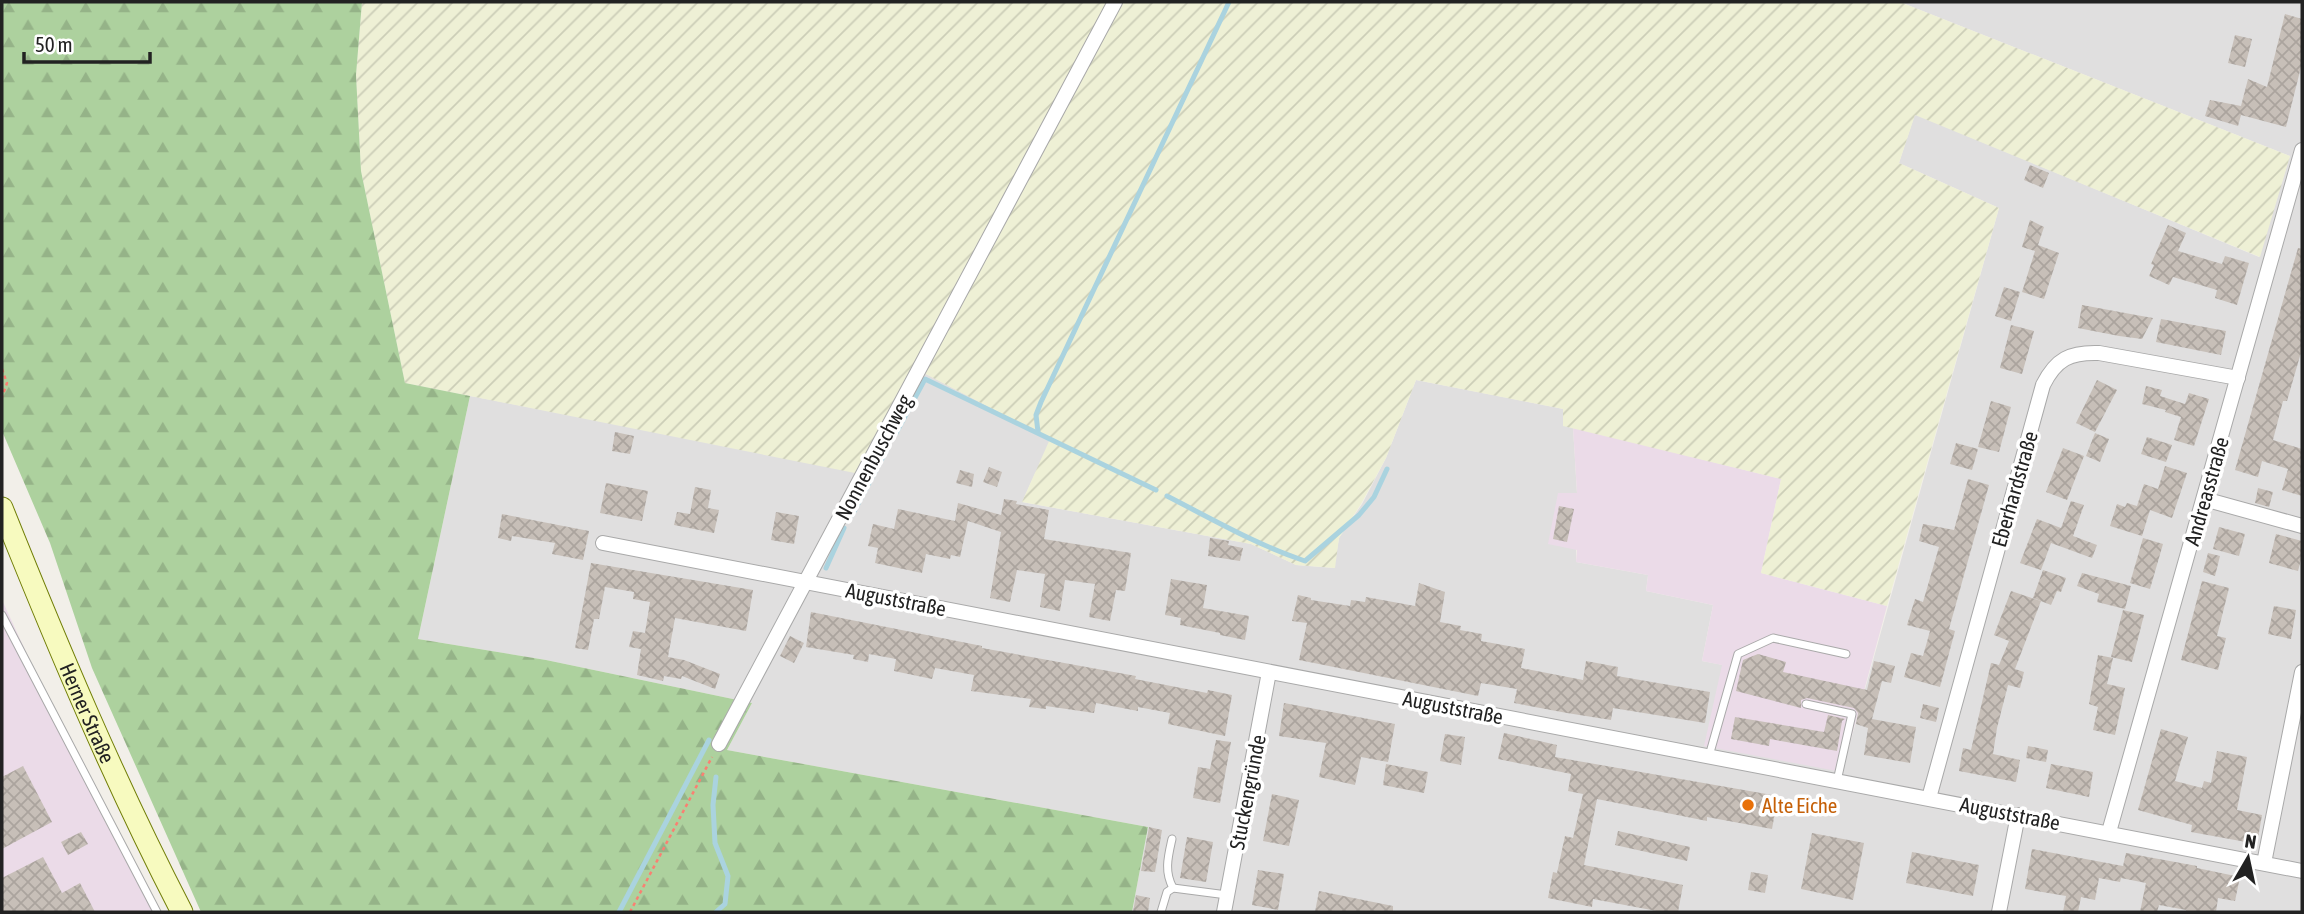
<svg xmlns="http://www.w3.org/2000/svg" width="2304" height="914" viewBox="0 0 2304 914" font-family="'Asap Condensed',sans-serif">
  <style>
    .residential { fill: #e0dfdf }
    .industrial { fill: #ebdbe8 }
    .farmland { fill: url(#farmland-furrows) }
    .forest { fill: url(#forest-firs) }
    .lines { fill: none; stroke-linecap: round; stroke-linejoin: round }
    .stream { stroke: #aad3df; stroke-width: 5 }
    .building { fill: url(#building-cross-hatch) }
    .lane-casing { stroke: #a9a9a9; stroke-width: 9 }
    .street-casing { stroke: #a9a9a9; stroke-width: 16 }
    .secondary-casing { stroke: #707d05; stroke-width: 23 }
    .path { stroke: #fa8072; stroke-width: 2.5; stroke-dasharray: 3.5 3.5; stroke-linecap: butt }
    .lane { stroke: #fff; stroke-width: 7 }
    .street { stroke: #fff; stroke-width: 14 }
    .secondary { stroke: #f7fabf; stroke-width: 21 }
    .food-dot { fill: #e8710a; stroke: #fff; stroke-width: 2.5 }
    .labels { text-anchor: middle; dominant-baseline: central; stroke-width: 7; stroke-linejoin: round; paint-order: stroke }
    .street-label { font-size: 21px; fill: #222; stroke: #fff }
    .food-label { font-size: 21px; fill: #c56008; stroke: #fff; text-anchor: start }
  </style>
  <defs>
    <pattern id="farmland-furrows" width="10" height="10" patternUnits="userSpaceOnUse" patternTransform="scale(1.75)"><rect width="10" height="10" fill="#eef0d5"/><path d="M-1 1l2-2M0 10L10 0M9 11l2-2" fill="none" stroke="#ccceb7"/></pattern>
    <pattern id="forest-firs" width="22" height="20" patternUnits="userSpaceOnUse" patternTransform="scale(1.75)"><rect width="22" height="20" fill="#add19e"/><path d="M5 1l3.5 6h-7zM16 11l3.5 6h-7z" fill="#95b388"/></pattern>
    <pattern id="building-cross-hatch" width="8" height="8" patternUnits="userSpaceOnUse" patternTransform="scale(1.75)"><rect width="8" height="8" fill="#c7bfb8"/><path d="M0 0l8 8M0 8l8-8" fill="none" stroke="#aba49e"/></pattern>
  </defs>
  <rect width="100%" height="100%" fill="#f2efe9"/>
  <polygon class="residential" points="1900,2 2302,2 2302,912 1132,912 1148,827 727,750 752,703 546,660 418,639 470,396 586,418 913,367 1051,439 1022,502 1251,544 1296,565 1334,568 1339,538 1362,504 1386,458 1416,380 1564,409 1563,425 1573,427 1577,494 1576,562 1648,575 1646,591 1713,605 1702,661 1723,665 1842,772 1999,208 1899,163 1915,114 2259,257 2290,156"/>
  <g class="industrial">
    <polygon points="1573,427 1781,479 1761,573 1887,606 1842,772 1704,746 1722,665 1702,661 1713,605 1646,591 1648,575 1576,562 1577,550 1548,544 1558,493 1577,493"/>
    <polygon points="2,600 102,816 154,912 2,912"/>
  </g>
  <polygon class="farmland" points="362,2 1900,2 2290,156 2260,257 1915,115 1899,163 1999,208 1887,606 1761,573 1781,479 1563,426 1563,409 1416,380 1386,458 1361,504 1339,538 1335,568 1296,565 1251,544 1022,502 1050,439 914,368 855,473 405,383 361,171 356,75"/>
  <polygon class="forest" points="2,2 362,2 356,75 361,171 405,383 470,396 418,639 546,660 752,703 727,750 1148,827 1132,912 201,912 92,668 50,543 2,431"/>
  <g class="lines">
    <g class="stream">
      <polyline points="1038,432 1036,415 1041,402 1229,2"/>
      <polyline points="896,433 925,379 1156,490"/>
      <path d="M1167 496C1212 519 1257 545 1305 561L1359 515 1374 497 1387 469"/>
      <polyline points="852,515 888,447"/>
      <polyline points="826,568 844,528"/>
      <polyline points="619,912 709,740"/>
      <polyline points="716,912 725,904 728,876 715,843 713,805 716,777"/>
    </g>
  </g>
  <g class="building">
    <polygon points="2285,14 2302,19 2302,63 2286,127 2241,115 2238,126 2205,116 2210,100 2241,106 2248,79 2267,87"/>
    <polygon points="2235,35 2252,39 2245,67 2228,63"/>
    <polygon points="2030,165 2049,173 2043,188 2024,180"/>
    <polygon points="2030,220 2044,227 2038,245 2059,253 2044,299 2022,292 2035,251 2022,247"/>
    <polygon points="2168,225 2186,233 2178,251 2222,264 2225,256 2249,263 2237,305 2215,298 2217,290 2173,277 2169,285 2149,276 2154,265 2151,264"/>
    <polygon points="2298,248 2302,249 2302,349 2287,401 2283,401 2273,440 2302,449 2302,496 2282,490 2288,469 2262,461 2258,477 2235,470"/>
    <polygon points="2004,287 2020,292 2011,321 1995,316"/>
    <polygon points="2082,305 2136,315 2153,318 2142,339 2119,336 2078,328"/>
    <polygon points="2161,319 2226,331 2221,355 2156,342"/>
    <polygon points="2011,325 2034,331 2022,374 2000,368"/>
    <polygon points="2097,380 2117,390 2095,432 2076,423"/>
    <polygon points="2146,386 2162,390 2160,396 2185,404 2189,393 2209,399 2194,446 2174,440 2181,417 2165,412 2166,410 2142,404"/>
    <polygon points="1991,401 2011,407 1999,452 1978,447"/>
    <polygon points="615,432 634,436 630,454 612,451"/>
    <polygon points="2095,433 2109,439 2100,462 2086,456"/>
    <polygon points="2147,437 2172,445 2166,462 2141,454"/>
    <polygon points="1956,443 1978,449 1972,470 1950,464"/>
    <polygon points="2063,448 2084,456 2067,500 2046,492"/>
    <polygon points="2165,466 2187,473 2172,518 2150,510 2142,536 2110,526 2117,504 2125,507 2127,503 2137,506 2144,484 2158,489"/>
    <polygon points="989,467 1002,472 997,487 983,482"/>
    <polygon points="960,470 974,474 972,487 956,483"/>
    <polygon points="1968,479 1989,485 1949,629 1955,631 1940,687 1904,677 1911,653 1923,656 1930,631 1907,625 1915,599 1923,602 1939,547 1919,541 1923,524 1954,530"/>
    <polygon points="606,483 648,491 642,521 600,513"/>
    <polygon points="695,487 711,490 708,508 719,510 714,533 674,525 677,512 690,514"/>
    <polygon points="2258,488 2273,492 2269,507 2255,503"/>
    <polygon points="1004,499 1017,501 1016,504 1049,510 1044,539 1131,553 1125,591 1116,590 1110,621 1089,617 1095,584 1065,580 1060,611 1040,607 1045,574 1017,570 1010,602 990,598 1001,532 968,521 960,557 951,555 950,559 926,554 922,573 875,563 878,548 868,546 873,524 894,529 898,509 955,521 958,503 1001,515"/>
    <polygon points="2071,501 2084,505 2073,536 2097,545 2092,558 2051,543 2041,570 2020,563 2037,519 2061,528"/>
    <polygon points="1559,506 1574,509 1567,542 1553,539"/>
    <polygon points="776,512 799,516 794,544 771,540"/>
    <polygon points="502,514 589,531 583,560 552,554 555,543 512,536 511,541 498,538"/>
    <polygon points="2219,527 2245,534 2239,556 2213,549"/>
    <polygon points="2276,534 2302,541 2302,556 2298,571 2269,563"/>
    <polygon points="1210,538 1229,541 1228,545 1243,548 1240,561 1208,556"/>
    <polygon points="2143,538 2163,544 2150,589 2130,583"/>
    <polygon points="2208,553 2220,556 2215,576 2203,572"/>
    <polygon points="591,563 753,590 746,631 675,618 668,657 684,660 720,674 715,689 682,676 681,679 664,676 663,681 637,675 641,649 629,647 633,631 645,633 650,602 633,599 634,592 605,587 599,619 594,619 588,650 575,648"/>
    <polygon points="2043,570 2066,578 2061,592 2057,591 2051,605 2033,598"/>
    <polygon points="2082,573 2131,586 2125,609 2097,602 2099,594 2077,586"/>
    <polygon points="1171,579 1207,585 1203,608 1249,616 1245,640 1220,635 1220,633 1180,625 1181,618 1165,615"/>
    <polygon points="2202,581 2229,588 2217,636 2226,638 2218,670 2181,660"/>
    <polygon points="1419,583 1445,592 1440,622 1461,626 1460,630 1482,634 1481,641 1525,649 1521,668 1583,680 1586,661 1618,667 1617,676 1710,692 1705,723 1613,708 1611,720 1567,713 1514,703 1517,689 1481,683 1478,696 1299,660 1307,623 1292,621 1298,595 1311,598 1311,600 1350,606 1351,600 1365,602 1366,597 1415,606"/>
    <polygon points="2011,591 2041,601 2015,669 2024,672 2020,688 2008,685 1997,728 1993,754 2020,760 2016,782 1959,771 1963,748 1971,750 1991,663 1999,665 2009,641 1994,635"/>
    <polygon points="2274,606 2296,610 2291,639 2268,634"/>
    <polygon points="2123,610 2144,615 2132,662 2111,657"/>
    <polygon points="811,612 982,646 982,648 1136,676 1135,679 1207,693 1208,690 1232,695 1225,736 1168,724 1170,713 1138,707 1138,711 1096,703 1094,713 1046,706 1046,709 1029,707 1031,699 971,691 974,675 935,668 932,679 894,671 896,659 869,654 868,662 853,659 854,655 806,647"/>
    <polygon points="790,636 804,643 794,663 780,656"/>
    <polygon points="1758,654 1786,662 1783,672 1867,690 1874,661 1895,666 1891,683 1882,681 1872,719 1916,727 1910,763 1864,755 1868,728 1856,724 1858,713 1854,708 1807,698 1801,700 1801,708 1736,691 1743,660"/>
    <polygon points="2098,655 2113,658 2107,684 2125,688 2115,735 2093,730 2098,707 2089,704"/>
    <polygon points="1284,703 1395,724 1388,762 1361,757 1355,785 1319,777 1326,743 1279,736"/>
    <polygon points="1923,704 1939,708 1936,722 1920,718"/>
    <polygon points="1828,715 1845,719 1842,721 1837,751 1770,739 1769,746 1731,739 1735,717 1824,732"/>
    <polygon points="2161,729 2188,737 2175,781 2202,788 2204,781 2211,783 2217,751 2247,757 2237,810 2262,815 2257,844 2191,832 2192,825 2138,810"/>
    <polygon points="1504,733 1557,745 1555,757 1778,796 1772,829 1707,817 1707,821 1597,799 1584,865 1683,885 1678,912 1662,912 1593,899 1592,907 1548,898 1553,872 1557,873 1565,836 1573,838 1583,794 1568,791 1571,774 1498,759"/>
    <polygon points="1445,734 1465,737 1461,765 1440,761"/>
    <polygon points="1216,740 1231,742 1220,803 1193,798 1198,767 1210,769"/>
    <polygon points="2028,746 2048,750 2046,762 2026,758"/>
    <polygon points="1386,764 1428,772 1424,793 1383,785"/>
    <polygon points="2051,764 2093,772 2089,797 2046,788"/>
    <polygon points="23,766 52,822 2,849 2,777"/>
    <polygon points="1272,794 1299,800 1289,846 1263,841"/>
    <polygon points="1149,827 1162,830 1155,872 1141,871"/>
    <polygon points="1618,831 1690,847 1687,861 1615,845"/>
    <polygon points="81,832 88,844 68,855 61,842"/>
    <polygon points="1812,833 1864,843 1853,900 1801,889"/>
    <polygon points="1187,837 1213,842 1206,882 1180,878"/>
    <polygon points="2032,849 2123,866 2126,853 2197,866 2197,868 2240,877 2235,901 2218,898 2216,912 2186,912 2186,910 2159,905 2157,912 2140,912 2146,883 2121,878 2120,882 2099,878 2095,900 2081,897 2078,912 2063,912 2066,896 2025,889"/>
    <polygon points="1912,852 1979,865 1973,896 1906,883"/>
    <polygon points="43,857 62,893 80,883 95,912 2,912 2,878"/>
    <polygon points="1258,870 1284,874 1278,910 1252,905"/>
    <polygon points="1751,872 1768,875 1765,893 1748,890"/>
    <polygon points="1319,891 1393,906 1393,912 1315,912"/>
    <polygon points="1136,895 1150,898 1148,912 1133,912"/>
  </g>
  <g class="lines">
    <defs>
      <g id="lane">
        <polyline points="2,615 157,912"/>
        <polyline points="1806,704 1852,714 1837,781"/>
        <polyline points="1709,756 1738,654 1773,638 1846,654"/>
        <path d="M1172 839C1168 857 1164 871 1173 888"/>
        <polyline points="1161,912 1167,892 1173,888 1227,895"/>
      </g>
      <g id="street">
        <polyline points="2204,499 2302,526"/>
        <polyline points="603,543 2302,871"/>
        <polyline points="719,744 1115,2"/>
        <path d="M1929 798 2043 385C2056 359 2070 352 2099 353L2238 378"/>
        <polyline points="2109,832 2302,150"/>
        <polyline points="2264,863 2302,672"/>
        <polyline points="1224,912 1269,672"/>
        <polyline points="1999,912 2018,815"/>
      </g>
      <g id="secondary">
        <path id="s1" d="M2 508C57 645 114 781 182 912"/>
      </g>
    </defs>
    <use href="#lane" class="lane-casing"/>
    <use href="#street" class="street-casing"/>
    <use href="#secondary" class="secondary-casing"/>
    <g class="path">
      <polyline points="2,369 7,383 2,397"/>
      <polyline points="630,912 712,757"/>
    </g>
    <use href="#lane" class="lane"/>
    <use href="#street" class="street"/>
    <use href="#secondary" class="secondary"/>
  </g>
  <circle class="food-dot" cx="1748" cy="805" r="7"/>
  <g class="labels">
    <g class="street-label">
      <text transform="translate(873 457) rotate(-62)">Nonnenbuschweg</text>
      <text transform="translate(2014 489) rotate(-74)">Eberhardstraße</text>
      <text transform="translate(2206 491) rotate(-74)">Andreasstraße</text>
      <text transform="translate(896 599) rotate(11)">Auguststraße</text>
      <text transform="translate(1453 707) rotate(11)">Auguststraße</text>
      <text stroke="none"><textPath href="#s1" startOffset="222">Herner Straße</textPath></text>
      <text transform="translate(1247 792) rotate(-79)">Stuckengründe</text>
      <text transform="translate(2010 813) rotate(11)">Auguststraße</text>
    </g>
    <g class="food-label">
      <text x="1762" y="805">Alte Eiche</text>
    </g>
  </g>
  <rect width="2304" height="914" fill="none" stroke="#222222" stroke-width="7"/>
  <g transform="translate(2248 858) rotate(9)" stroke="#ffffff" stroke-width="5" paint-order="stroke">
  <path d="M0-5L12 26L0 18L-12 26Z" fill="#222222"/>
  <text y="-10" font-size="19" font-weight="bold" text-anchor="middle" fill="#222222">N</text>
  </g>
  <path d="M24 52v10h126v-10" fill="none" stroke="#222222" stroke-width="3.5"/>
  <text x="35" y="52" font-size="21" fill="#222222" stroke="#ffffff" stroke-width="5" paint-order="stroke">50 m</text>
</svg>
